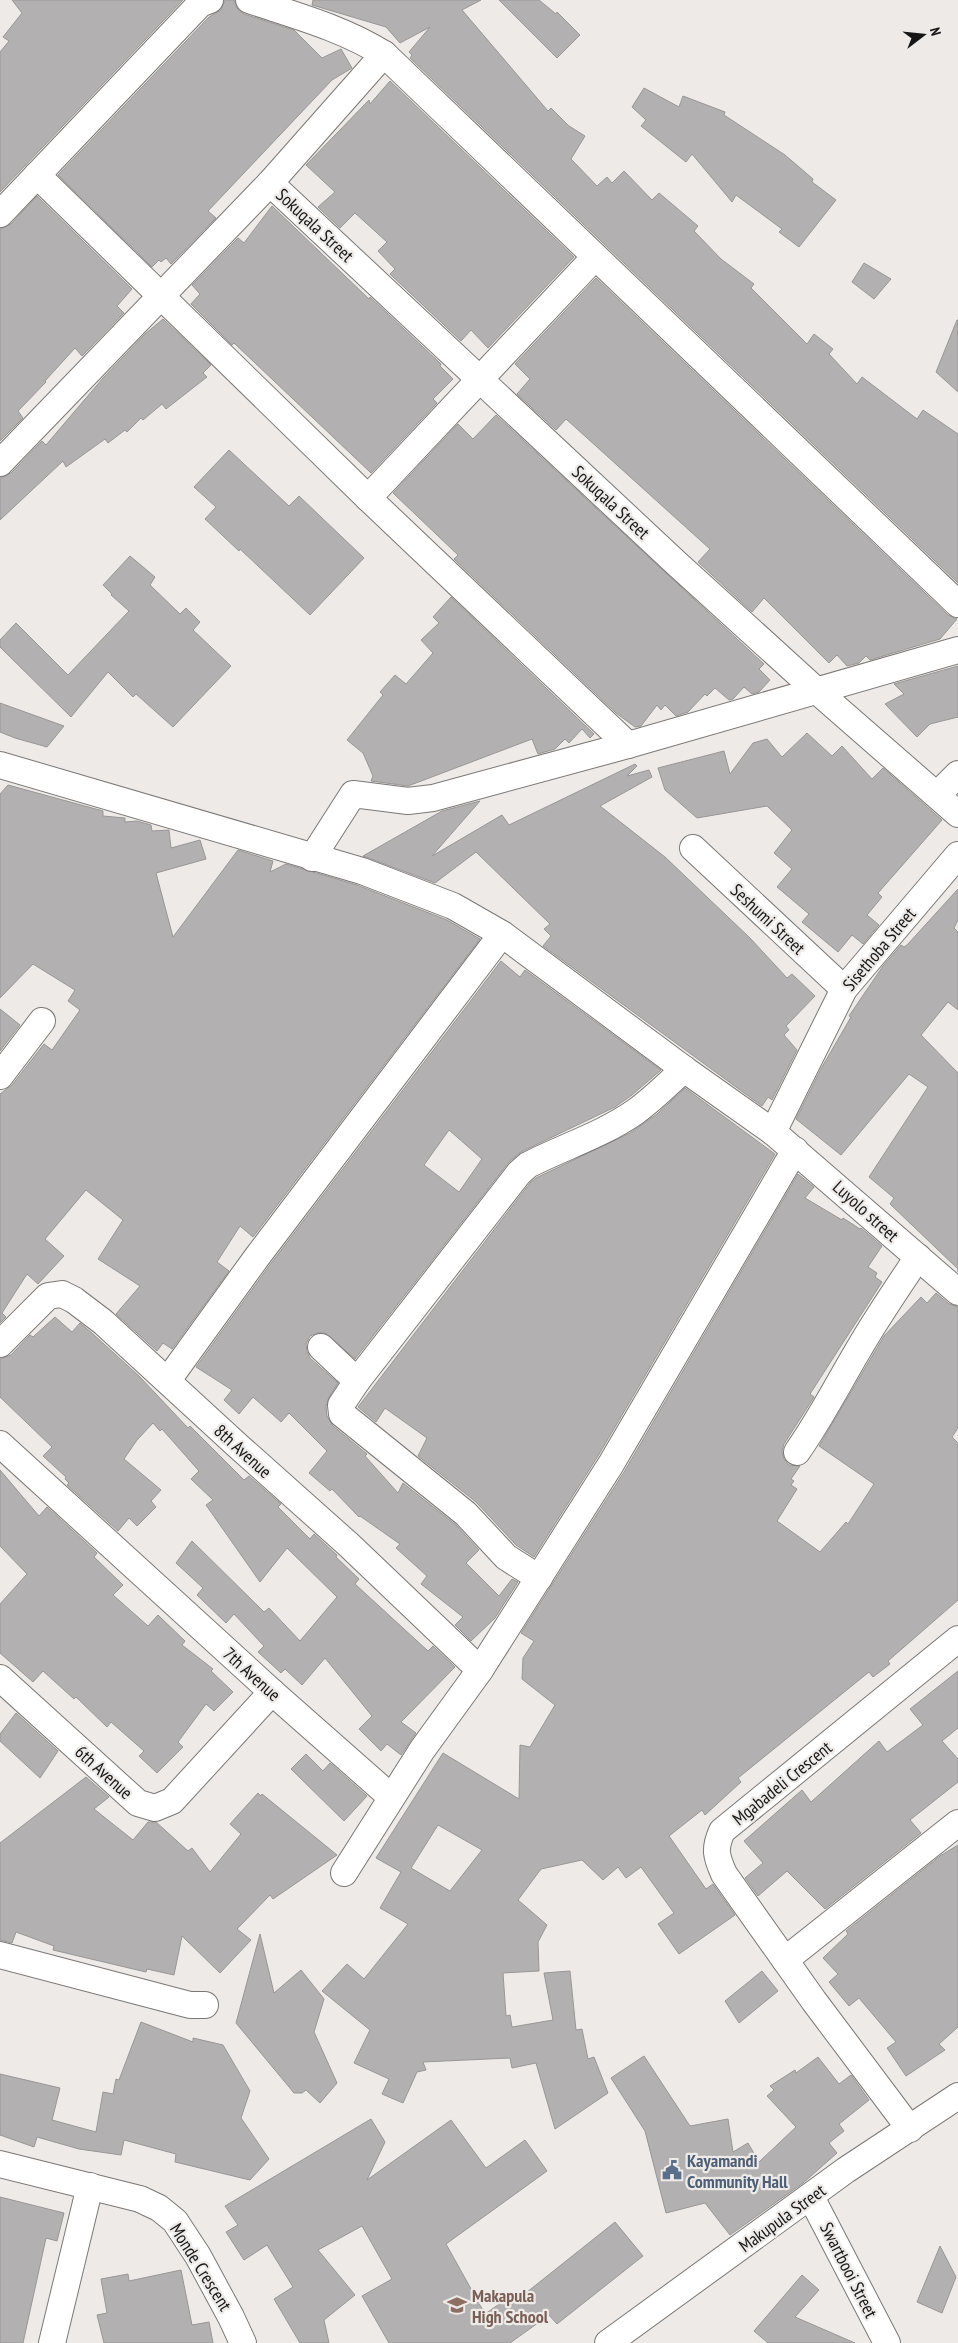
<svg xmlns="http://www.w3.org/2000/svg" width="958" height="2343" viewBox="0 0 958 2343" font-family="'PT Sans Narrow',sans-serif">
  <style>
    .building { fill: #b3b0b1; stroke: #999697; fill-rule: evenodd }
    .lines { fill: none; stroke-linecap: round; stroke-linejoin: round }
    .minor-casing { stroke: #7b7876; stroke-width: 28 }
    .minor { stroke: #fff; stroke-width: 26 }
    .labels { text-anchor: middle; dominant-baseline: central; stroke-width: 4.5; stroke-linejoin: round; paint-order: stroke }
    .street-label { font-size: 18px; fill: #171616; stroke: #edeae8 }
    .service-label { font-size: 18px; font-weight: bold; fill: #4e5e75; stroke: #edeae8; text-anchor: start }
    .education-label { font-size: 18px; font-weight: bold; fill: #785e54; stroke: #edeae8; text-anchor: start }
  </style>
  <rect width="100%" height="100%" fill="#edeae8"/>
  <g class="building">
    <polygon points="12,0 183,0 0,192 0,52 9,41 3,37 22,13"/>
    <polygon points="225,0 234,0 238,10 244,14 294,30 322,58 341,49 352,68 332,80 208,211 216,218 171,264 166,258 161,262 159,260 152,267 58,175 209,17 221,10"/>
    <polygon points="313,0 481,0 462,10 548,111 551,108 569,126 585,136 571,159 597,186 607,177 612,183 624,171 652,200 659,193 698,226 694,231 721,259 754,284 751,288 807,344 814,334 833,349 829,354 857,384 862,377 917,419 923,410 958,434 958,583 410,58 412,55 409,52 430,27 400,43 386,27 312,5"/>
    <polygon points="499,0 539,0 556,14 557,12 580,35 557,58"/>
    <polygon points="390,81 574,257 488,348 471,330 461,341 390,274 395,269 378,251 387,242 355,213 340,228 318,207 335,192 306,165 369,100 370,104"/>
    <polygon points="644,88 679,107 683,96 725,112 724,115 785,155 813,179 812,182 836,200 799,247 779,232 782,229 736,195 732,202 692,154 686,162 641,126 646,120 632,107"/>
    <polygon points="37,196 132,289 117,306 124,313 82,356 75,348 45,381 46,382 18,411 23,418 0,441 0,229 11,224"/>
    <polygon points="272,206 369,299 370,297 441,364 440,366 453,379 433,399 437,403 371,473 234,343 232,345 191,304 200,294 192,285 238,238 244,243"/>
    <polygon points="864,263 891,279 874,299 852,282"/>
    <polygon points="596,278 948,615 957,619 940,639 870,660 866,656 859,663 847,666 837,655 829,663 764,598 752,612 698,562 710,549 566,419 556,430 517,394 530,379 515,364"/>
    <polygon points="163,319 211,365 203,373 207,377 166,409 162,404 143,420 141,418 127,432 125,430 108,443 105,439 66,467 63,461 0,520 0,478 11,473 42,441 46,445 103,378 145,334"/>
    <polygon points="957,320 958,320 958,392 936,372"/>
    <polygon points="496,415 764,664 759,669 770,680 759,692 752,694 744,687 733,699 729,700 715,688 707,696 705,694 688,712 676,716 665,705 661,710 657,705 641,726 635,727 616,713 454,559 458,555 393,493 458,424 473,439"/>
    <polygon points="229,450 289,506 299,496 364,558 310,615 240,549 239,551 205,519 216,507 194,487"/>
    <polygon points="130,556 155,577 150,585 180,614 186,608 200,622 193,630 231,666 173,727 136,694 133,697 108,672 71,717 0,647 0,640 16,623 68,675 129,611 111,595 112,594 103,585"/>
    <polygon points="451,597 594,734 590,738 582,729 569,743 565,739 555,749 538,754 532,739 408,786 371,781 373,776 363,753 347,740 383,695 380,692 395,675 406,684 433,653 421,640 439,623 433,617"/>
    <polygon points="958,666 958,717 930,724 917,737 885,704 904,694 894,684"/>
    <polygon points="0,703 64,726 47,747 15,738 0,732"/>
    <polygon points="807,733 832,756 842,746 872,779 883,768 942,820 878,893 882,897 867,915 879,925 863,944 852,935 838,952 802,922 809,914 777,887 792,869 774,853 792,830 767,806 697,818 665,790 658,768 724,751 730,774 753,743 767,739 782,757"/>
    <polygon points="635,764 637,766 627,776 649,770 652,777 600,806 665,857 750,938 787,978 792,974 815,996 786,1026 789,1030 784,1035 797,1050 772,1100 768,1097 762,1106 543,946 551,936 544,929 550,924 476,852 435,883 363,856 442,811 480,801 432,856 502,815 509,825"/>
    <polygon points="8,785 103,811 103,816 125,818 125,822 137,821 151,825 152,831 169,830 171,848 200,840 206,859 156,873 173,937 238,850 273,861 270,872 286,864 357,885 447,920 480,939 253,1237 240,1226 217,1262 229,1271 172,1349 163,1343 157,1351 116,1314 140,1286 98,1259 123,1220 86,1190 45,1239 64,1256 38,1284 27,1274 2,1313 6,1317 0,1323 0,1094 12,1085 44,1044 52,1050 80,1010 68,1001 75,990 33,964 0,998 0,794"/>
    <polygon points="958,889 958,920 954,928 958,932 958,1010 948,1002 921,1035 958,1073 958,1272 958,1269 890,1204 894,1198 869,1177 928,1087 909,1074 841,1155 796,1119 822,1067 851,1017 849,1016 883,966 901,945 904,947 907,945"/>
    <path d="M501 961 520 977 525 970 661 1070 632 1095 615 1107 521 1152 509 1162 355 1359 325 1333H317L310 1336 306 1344 307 1352 310 1358 338 1383 329 1397 326 1406 327 1416 333 1426 367 1454 365 1456 398 1493 403 1483 456 1525 479 1550 466 1563 499 1596 512 1579 518 1582 495 1618 471 1641 455 1625 463 1617 421 1584 427 1576 396 1548 400 1544 360 1516 359 1517 332 1489 330 1491 309 1473 327 1451 289 1413 281 1422 253 1397 239 1414 224 1400 232 1390 196 1367 269 1266ZM449 1130 482 1159 459 1192 424 1165Z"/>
    <polygon points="0,1009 20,1025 0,1051"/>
    <polygon points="685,1088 775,1154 598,1456 534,1557 516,1545 476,1502 418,1456 427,1438 385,1408 376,1422 358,1407 530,1183 536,1178 630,1133 657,1114"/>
    <path d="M798 1174 814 1187 805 1198 842 1220 843 1218 860 1229 861 1228 882 1246 868 1267 877 1273 875 1277 882 1282 810 1394 814 1397 784 1444 782 1451 784 1459 789 1465 800 1466 791 1479 794 1481 791 1485 797 1489 777 1521 820 1552 846 1522 848 1524 874 1484 819 1446 884 1336 921 1297 927 1303 936 1293 949 1304 958 1307V1428L952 1437 958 1443V1600L888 1661 890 1664 873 1677 869 1672 738 1778 741 1782 705 1815 702 1810 669 1836 706 1889 713 1884 735 1915 679 1954 658 1924 674 1913 641 1867 626 1878 618 1867 603 1880 582 1860 541 1869 518 1900 547 1925 538 1942 539 1971 503 1973 506 2016 510 2015 512 2027 553 2020 544 1973 570 1971 576 2030 582 2029 588 2059 594 2057 608 2093 555 2129 536 2063 512 2068 510 2058 423 2062 426 2070 417 2072 403 2103 382 2094 389 2079 354 2063 370 2030 322 1991 347 1964 364 1979 408 1924 380 1908 401 1872 376 1858 443 1753 519 1799 520 1745 530 1747 555 1705 522 1679 523 1658 534 1641 521 1633 624 1472ZM438 1825 482 1850 450 1891 411 1868Z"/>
    <polygon points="55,1317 72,1332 80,1323 93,1334 139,1376 188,1428 190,1426 244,1480 249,1476 281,1504 278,1507 310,1539 314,1534 337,1555 336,1557 359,1579 355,1584 428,1651 433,1646 455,1667 401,1722 416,1733 401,1755 387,1744 381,1751 359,1729 372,1716 325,1658 302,1685 285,1669 281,1673 258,1652 264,1646 234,1614 226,1623 197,1595 203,1588 176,1563 192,1541 264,1612 269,1608 300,1641 337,1597 287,1548 260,1582 206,1505 213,1500 191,1479 199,1471 162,1429 160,1431 153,1423 137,1440 124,1459 161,1490 151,1501 156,1507 137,1526 129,1518 118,1531 67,1485 69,1483 65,1479 66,1477 43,1456 52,1447 0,1397 0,1359 11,1355 30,1335 33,1337"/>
    <polygon points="0,1470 39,1516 47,1507 97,1553 94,1557 123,1585 113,1595 148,1626 158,1615 185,1641 182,1645 213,1669 211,1671 233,1692 214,1711 206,1704 178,1742 183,1747 157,1773 139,1756 144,1751 111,1722 107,1727 76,1697 74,1699 43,1671 33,1682 0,1653 0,1604 27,1574 0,1546"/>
    <polygon points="958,1671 958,1728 942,1741 958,1759 958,1782 910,1820 921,1833 825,1909 787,1871 758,1896 745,1878 763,1863 744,1841 802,1790 811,1802 879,1741 887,1752 923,1725 910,1709"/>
    <polygon points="16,1713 58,1751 40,1778 0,1741 0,1734"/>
    <polygon points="306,1754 323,1771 330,1763 367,1796 344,1821 291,1769"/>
    <polygon points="86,1777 109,1797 94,1809 133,1840 148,1822 156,1822 188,1851 192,1848 210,1872 241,1834 230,1824 258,1793 261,1796 262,1794 337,1855 273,1899 270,1895 237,1929 251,1940 220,1973 182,1936 174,1975 147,1969 146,1972 53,1950 54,1946 16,1932 12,1943 0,1940 0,1843"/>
    <polygon points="958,1845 958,2027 939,2044 945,2050 906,2076 887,2048 896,2042 859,1998 849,2006 829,1982 838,1974 823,1958 848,1934 846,1931 940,1856"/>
    <polygon points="260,1934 274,1993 301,1970 324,1999 314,2032 337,2083 320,2103 306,2090 302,2093 294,2093 236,2023"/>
    <polygon points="762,1971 778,1991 739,2023 725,2001"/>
    <polygon points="141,2022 193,2042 193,2038 223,2045 250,2091 241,2118 269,2159 250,2180 175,2162 176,2154 124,2140 121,2155 79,2149 37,2137 34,2147 0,2135 0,2074 60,2088 52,2120 96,2132 103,2092 113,2094 116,2079 119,2080"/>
    <polygon points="644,2056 690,2126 728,2119 733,2152 748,2143 759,2162 796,2127 767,2096 774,2090 770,2086 795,2070 796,2073 818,2057 839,2084 851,2075 869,2100 839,2124 844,2131 829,2143 837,2153 803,2183 730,2235 705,2203 666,2213 645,2131 611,2078"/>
    <polygon points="371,2119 385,2142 367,2180 451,2120 486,2168 525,2140 547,2171 446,2244 485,2314 508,2298 512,2304 615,2222 643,2256 557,2324 549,2315 510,2343 389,2343 362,2296 392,2279 362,2226 318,2250 355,2295 324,2320 329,2343 300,2343 274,2299 293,2287 267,2245 244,2260 226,2232 238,2225 225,2206"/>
    <polygon points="0,2197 64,2213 57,2241 46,2238 23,2343 0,2343"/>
    <polygon points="940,2246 956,2277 942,2313 917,2302"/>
    <polygon points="181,2270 192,2325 209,2322 213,2343 104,2343 97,2315 107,2313 101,2279 128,2274 129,2281"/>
    <polygon points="802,2275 819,2290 795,2317 855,2343 768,2343 754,2331"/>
  </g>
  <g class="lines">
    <defs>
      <g id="minor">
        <path d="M249 0C297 16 342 28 384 54L958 604"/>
        <polyline points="37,175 368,498 628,745"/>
        <polyline points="270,183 675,562 817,691 958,814"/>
        <polyline points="0,214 200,4 210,0"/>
        <polyline points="0,463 270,183 384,54"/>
        <polyline points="368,498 595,257"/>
        <polyline points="0,765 362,871 453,906 502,934 684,1069 773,1132 958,1292"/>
        <polyline points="938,794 958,774"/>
        <polyline points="693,848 844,989"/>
        <polyline points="312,858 353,794 408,801 433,798 628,745 958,650"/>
        <polyline points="0,1076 42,1021"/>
        <polyline points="773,1132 844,989 958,855"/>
        <polyline points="0,1344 48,1296 62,1294 74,1300 103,1322 238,1446 349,1545 480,1670"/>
        <polyline points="321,1347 357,1381 341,1405 342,1414 466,1514 506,1557 539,1578"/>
        <polyline points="168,1380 257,1257 502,934"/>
        <path d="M357 1381 519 1173 528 1165C563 1147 602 1135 635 1112 653 1099 668 1084 684 1069"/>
        <polyline points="0,1444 272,1692 391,1797"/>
        <path d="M797 1452C821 1418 839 1382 860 1347 878 1316 898 1287 918 1257"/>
        <polyline points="0,1678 138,1803 155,1808 172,1801 272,1692"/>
        <polyline points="344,1873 422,1750 480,1670 611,1464 795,1150"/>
        <polyline points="0,1955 190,2005 205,2005"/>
        <polyline points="785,1960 958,1823"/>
        <path d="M910 2129 814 2001 724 1874C716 1856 714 1849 722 1831L958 1639"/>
        <polyline points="0,2164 140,2199 159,2208 175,2221 198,2256 231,2317 243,2343"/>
        <polyline points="811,2197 887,2343"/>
        <polyline points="52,2343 90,2186"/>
        <polyline points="608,2343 846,2170 958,2096"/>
      </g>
    </defs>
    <use href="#minor" class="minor-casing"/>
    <use href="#minor" class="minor"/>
  </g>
  <defs>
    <symbol id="civic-bare" viewBox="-9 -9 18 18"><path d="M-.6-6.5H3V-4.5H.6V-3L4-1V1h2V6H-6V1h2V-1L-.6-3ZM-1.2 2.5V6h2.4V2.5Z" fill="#5c6f8a" stroke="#edeae8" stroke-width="2.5" paint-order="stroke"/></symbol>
    <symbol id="school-bare" viewBox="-9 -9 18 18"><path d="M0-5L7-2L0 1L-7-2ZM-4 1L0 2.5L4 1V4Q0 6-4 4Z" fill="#8d6e63" stroke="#edeae8" stroke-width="2.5" paint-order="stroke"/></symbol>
  </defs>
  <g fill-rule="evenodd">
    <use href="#civic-bare" x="658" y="2156" width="28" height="28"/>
    <use href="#school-bare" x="443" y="2291" width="28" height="28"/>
  </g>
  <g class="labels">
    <g class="street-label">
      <text transform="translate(315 225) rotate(43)">Sokuqala Street</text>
      <text transform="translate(611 502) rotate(43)">Sokuqala Street</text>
      <text transform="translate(768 919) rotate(43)">Seshumi Street</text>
      <text transform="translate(879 949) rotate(-50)">Sisethoba Street</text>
      <text transform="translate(866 1211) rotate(42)">Luyolo street</text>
      <text transform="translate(243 1451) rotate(42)">8th Avenue</text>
      <text transform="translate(252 1674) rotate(42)">7th Avenue</text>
      <text transform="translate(104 1772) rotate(42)">6th Avenue</text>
      <text transform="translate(782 1783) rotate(-39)">Mgabadeli Crescent</text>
      <text transform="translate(782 2218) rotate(-36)">Makupula Street</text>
      <text transform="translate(201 2267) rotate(58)">Monde Crescent</text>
      <text transform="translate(849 2270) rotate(63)">Swartbooi Street</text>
    </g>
    <g class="service-label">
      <text x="687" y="2160">Kayamandi<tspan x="687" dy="21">Community Hall</tspan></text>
    </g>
    <g class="education-label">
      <text x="472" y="2295">Makapula<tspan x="472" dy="21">High School</tspan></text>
    </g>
  </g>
  <g transform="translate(923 35) rotate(74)" stroke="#edeae8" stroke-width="4" paint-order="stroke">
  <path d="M0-4L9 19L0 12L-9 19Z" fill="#171616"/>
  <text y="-8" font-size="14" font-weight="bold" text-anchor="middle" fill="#171616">N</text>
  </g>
</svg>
